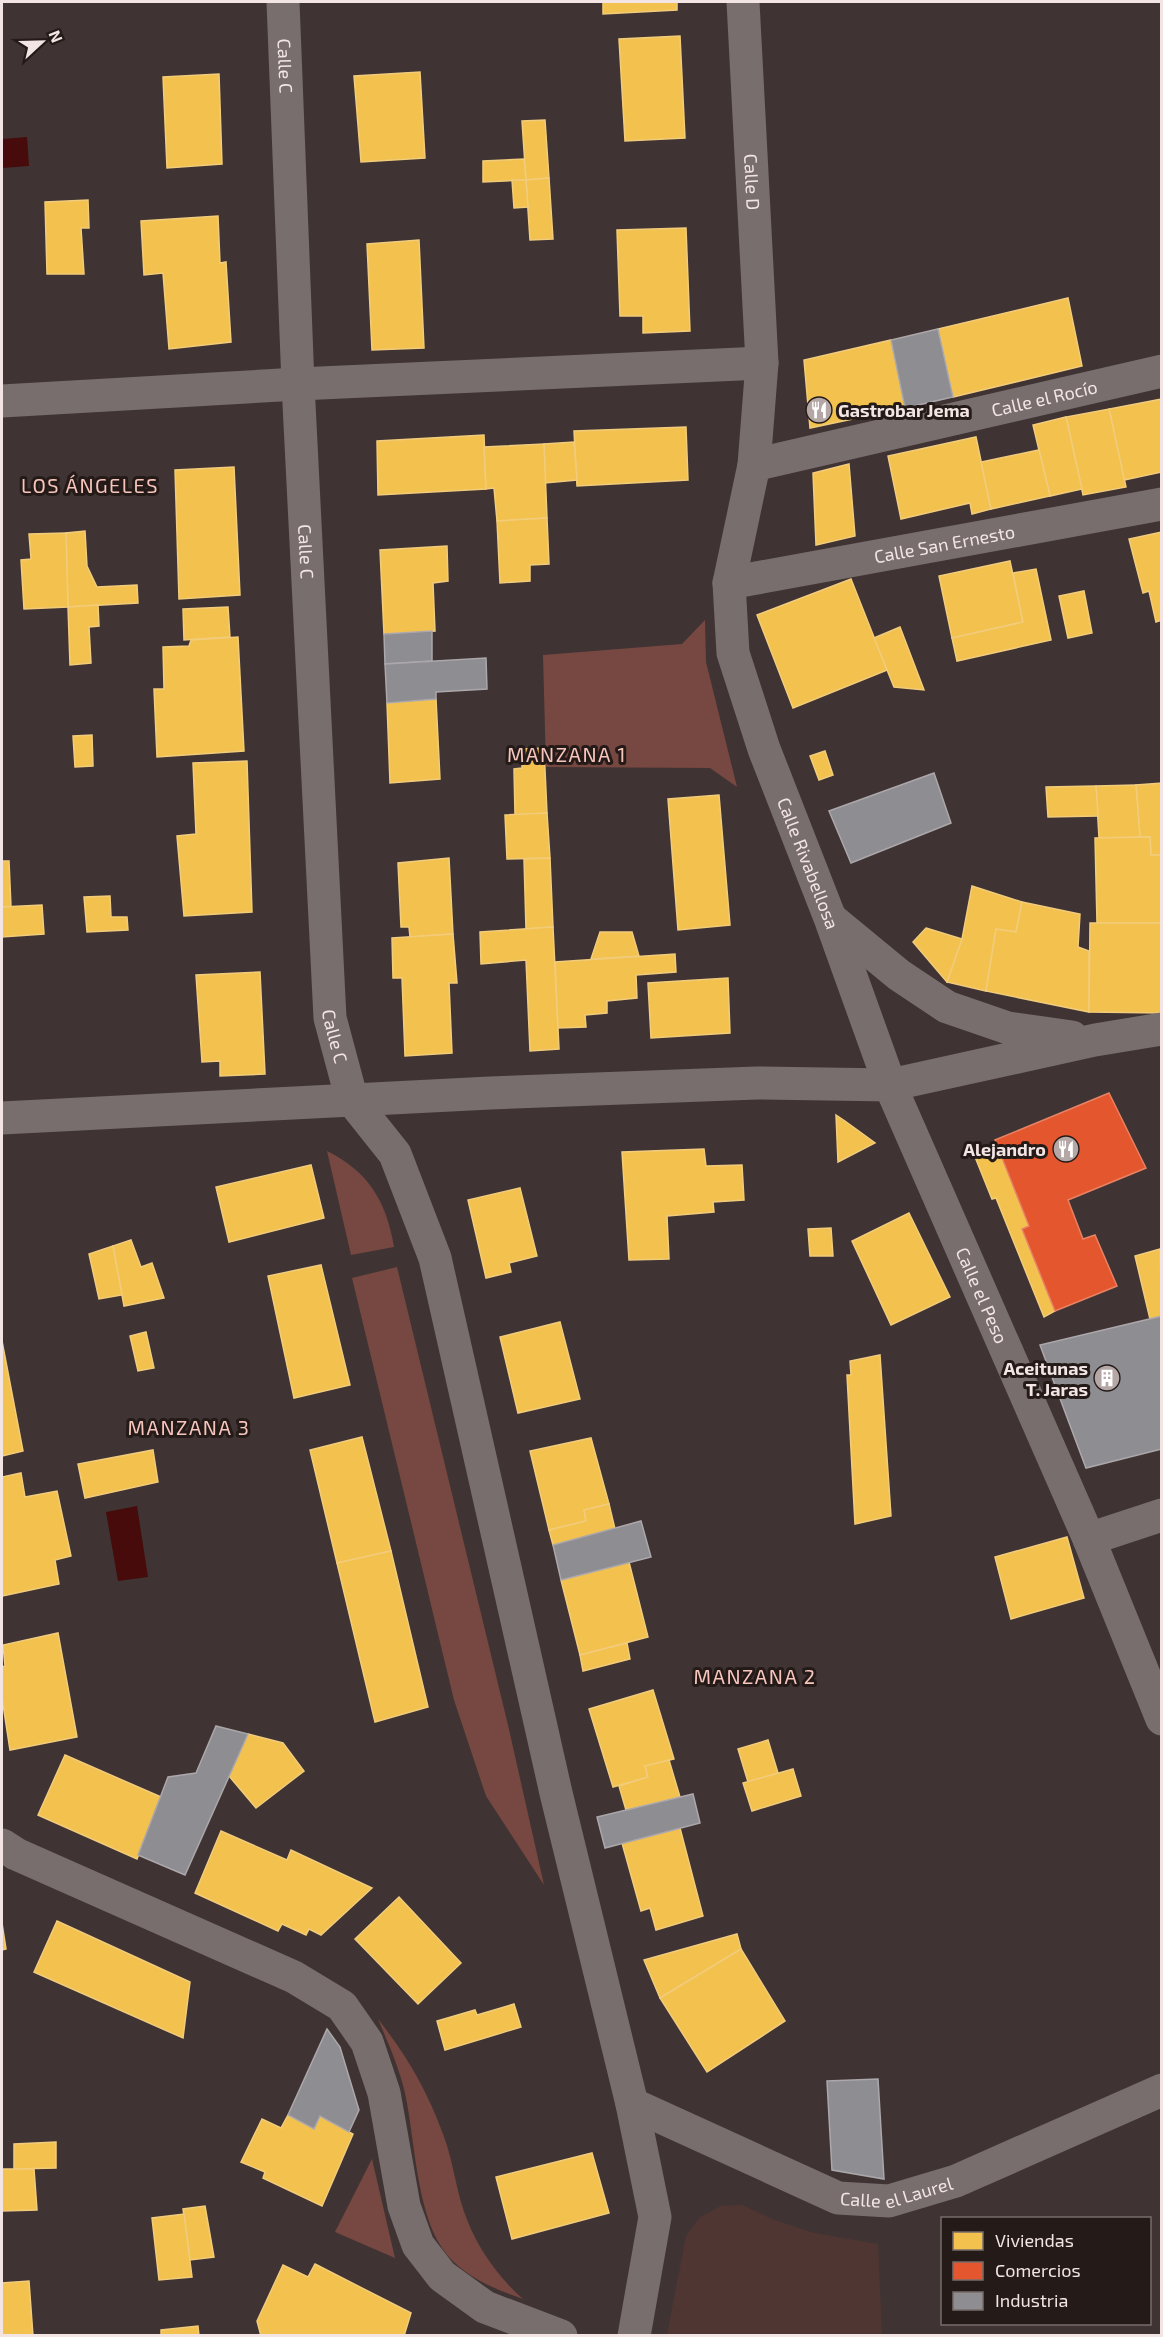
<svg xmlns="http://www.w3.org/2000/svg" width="1163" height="2337" viewBox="0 0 1163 2337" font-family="'Exo 2',sans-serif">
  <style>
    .built { fill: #4f3632 }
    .green { fill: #774741 }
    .water { fill: #460b0a }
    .homes { fill: #f2c14e; stroke: #f2cc7b; stroke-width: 1.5 }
    .shops { fill: #e4572e; stroke: #e88264; stroke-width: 1.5 }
    .industry { fill: #8d8d92; stroke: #aca7aa; stroke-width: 1.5 }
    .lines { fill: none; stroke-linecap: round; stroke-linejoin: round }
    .minor { stroke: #786e6d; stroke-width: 33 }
    .labels { text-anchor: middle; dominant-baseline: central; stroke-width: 6; stroke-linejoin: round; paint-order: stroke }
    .street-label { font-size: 18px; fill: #f3e5e3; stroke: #241b19 }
    .poi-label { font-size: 18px; font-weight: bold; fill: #f3e5e3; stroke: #241b19; text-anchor: end }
    .neighbourhood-label { font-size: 20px; letter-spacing: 1.5px; fill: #f8c5bd; stroke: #241b19 }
  </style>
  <rect width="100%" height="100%" fill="#3f3433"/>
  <polygon class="built" points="742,2205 772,2219 814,2233 878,2244 882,2335 667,2335 686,2236 700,2217 721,2206"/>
  <g class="green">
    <polygon points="705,620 706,662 737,787 710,768 546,767 543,655 682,644"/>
    <path d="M327 1151C369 1172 386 1201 394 1247L351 1255Z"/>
    <polygon points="397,1267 508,1725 544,1885 486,1796 454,1700 352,1278"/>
    <path d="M378 2019C407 2056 427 2090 443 2134 454 2162 456 2194 468 2222 479 2250 500 2279 523 2299 494 2289 460 2275 442 2248 416 2209 415 2139 405 2093 399 2067 388 2043 378 2019Z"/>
    <polygon points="372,2159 395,2258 335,2232"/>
  </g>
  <g class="water">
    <polygon points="27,137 29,166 2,168 2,139"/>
    <polygon points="137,1506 148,1577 118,1581 106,1512"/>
  </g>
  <g class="homes">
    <polygon points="603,2 677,2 677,10 603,14"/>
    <polygon points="680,36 685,138 625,141 619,39"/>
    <polygon points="420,72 425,158 361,162 354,76"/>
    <polygon points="219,74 222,164 167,168 163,77"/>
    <polygon points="545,120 549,178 526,180 522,121"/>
    <polygon points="524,159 526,180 483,182 483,161"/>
    <polygon points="549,178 553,239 530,240 526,180"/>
    <polygon points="512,180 526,180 528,207 514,208"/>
    <polygon points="88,200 89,228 81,228 84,274 47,274 45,202"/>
    <polygon points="218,216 220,263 226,262 231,342 169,349 163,273 144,275 141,221"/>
    <polygon points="686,228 690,331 643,333 643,316 620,316 617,230"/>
    <polygon points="419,240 424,348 372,350 367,244"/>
    <polygon points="1068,298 1082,366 953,397 938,329"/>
    <polygon points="891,340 905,408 810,428 804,360"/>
    <polygon points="1162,399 1162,472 1124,480 1109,409"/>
    <polygon points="1109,409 1126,487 1083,495 1066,417"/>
    <polygon points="1066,417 1082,489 1050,496 1033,425"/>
    <polygon points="686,427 688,480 577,486 574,431"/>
    <polygon points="484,435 486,489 378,495 377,441"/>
    <polygon points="976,437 991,509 972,514 970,503 901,519 888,456"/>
    <polygon points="574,442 577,480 545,483 544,444"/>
    <polygon points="544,444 547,518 497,521 494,488 486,489 484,447"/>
    <polygon points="1039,450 1050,496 991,509 981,462"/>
    <polygon points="849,464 855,536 816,545 813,473"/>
    <polygon points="234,467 240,595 179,599 175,470"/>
    <polygon points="547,518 549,564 530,565 530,581 500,583 497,521"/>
    <polygon points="85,531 87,566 97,587 137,585 138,603 68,607 66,533"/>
    <polygon points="1162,532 1162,620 1156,622 1149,591 1143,593 1129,539"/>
    <polygon points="66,533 68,607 24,609 21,560 31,559 29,534"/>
    <polygon points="447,546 448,581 433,583 435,631 384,634 380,550"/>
    <polygon points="1010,561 1023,622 952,638 939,576"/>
    <polygon points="1036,569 1051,640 957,661 952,638 1023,622 1013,573"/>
    <polygon points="851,579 887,670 793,708 757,615"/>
    <polygon points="1084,591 1092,633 1068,638 1059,596"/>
    <polygon points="98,605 99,626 89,627 91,663 70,665 68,607"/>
    <polygon points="228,607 230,637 184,640 183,609"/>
    <polygon points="900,627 924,690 894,687 874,638"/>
    <polygon points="238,637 244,751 157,757 154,689 164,689 163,647 189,646 191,640"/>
    <polygon points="436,699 440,779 390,783 387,703"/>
    <polygon points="92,735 93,766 75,767 73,736"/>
    <polygon points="544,748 547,813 515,815 514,769 522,768 522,749"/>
    <polygon points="825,751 833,775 819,780 810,756"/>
    <polygon points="247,761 252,912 184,916 177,836 196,834 193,763"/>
    <polygon points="1162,783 1162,855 1151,855 1150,837 1140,837 1136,785"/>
    <polygon points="1136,785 1140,837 1099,838 1096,786"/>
    <polygon points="1096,786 1098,816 1048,817 1046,787"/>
    <polygon points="719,795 730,925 678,930 668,799"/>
    <polygon points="547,813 550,858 507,859 505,815"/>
    <polygon points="1150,837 1151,855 1162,855 1162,923 1097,923 1095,838"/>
    <polygon points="449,858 453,934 410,937 409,927 401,927 398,863"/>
    <polygon points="550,858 553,927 526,929 524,859"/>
    <polygon points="2,861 9,861 11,907 2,907"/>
    <polygon points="972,886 1022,902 1016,932 996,929 986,991 947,982 962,939"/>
    <polygon points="110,896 111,917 127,917 128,930 87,932 84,897"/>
    <polygon points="1022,902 1080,914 1078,947 1089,951 1089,1012 986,991 996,929 1016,932"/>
    <polygon points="42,905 44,934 2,937 2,907"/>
    <polygon points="1090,923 1162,923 1162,1013 1089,1012"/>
    <polygon points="553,927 559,1049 530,1051 526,960 481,964 480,932"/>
    <polygon points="926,928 962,939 947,982 913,942"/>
    <polygon points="600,932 632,932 639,956 591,959"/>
    <polygon points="453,934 457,983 449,983 452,1053 405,1056 402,978 393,978 392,938"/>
    <polygon points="675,954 676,972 636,975 637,998 607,1001 607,1013 585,1015 586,1027 558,1028 555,962"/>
    <polygon points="260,972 265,1074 220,1076 220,1061 202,1062 196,975"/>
    <polygon points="728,978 730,1033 651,1038 648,983"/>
    <polygon points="836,1115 845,1121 875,1143 838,1162"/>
    <polygon points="998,1147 1029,1226 1022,1229 1055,1311 1044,1317 996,1198 992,1199 975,1157"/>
    <polygon points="704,1149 706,1166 742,1165 744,1200 713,1202 714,1212 667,1216 669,1259 629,1260 622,1152"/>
    <polygon points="311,1165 324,1218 229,1242 216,1187"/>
    <polygon points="520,1188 537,1256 509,1263 511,1272 486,1278 468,1200"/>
    <polygon points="909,1213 950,1297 891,1325 852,1241"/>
    <polygon points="831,1228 833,1256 810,1256 808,1229"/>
    <polygon points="131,1240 141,1267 152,1263 164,1298 124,1306 113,1246"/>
    <polygon points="113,1246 122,1295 99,1299 89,1254"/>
    <polygon points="1160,1249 1162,1316 1150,1319 1135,1256"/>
    <polygon points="321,1265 350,1385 294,1398 268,1276"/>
    <polygon points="560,1322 580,1399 518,1413 500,1337"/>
    <polygon points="146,1332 154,1368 138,1371 130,1336"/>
    <polygon points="2,1341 23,1451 2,1456"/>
    <polygon points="880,1355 891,1516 855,1524 847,1375 851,1375 850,1361"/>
    <polygon points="362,1437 391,1551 337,1563 310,1450"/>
    <polygon points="591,1438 609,1504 584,1510 586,1521 549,1530 530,1451"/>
    <polygon points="153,1450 158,1482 85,1498 78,1464"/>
    <polygon points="21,1473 25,1497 57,1491 71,1556 55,1560 59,1584 2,1596 2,1477"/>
    <polygon points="609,1504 615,1529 553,1545 549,1530 586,1521 584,1510"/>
    <polygon points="1067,1537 1084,1598 1011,1619 995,1557"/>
    <polygon points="391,1551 428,1707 375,1722 337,1563"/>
    <polygon points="629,1562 648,1637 580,1655 561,1580"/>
    <polygon points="58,1633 77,1737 10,1750 2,1698 2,1667 5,1666 3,1645"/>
    <polygon points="627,1643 630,1659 583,1671 580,1655"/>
    <polygon points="653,1690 674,1759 645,1766 648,1777 613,1787 589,1709"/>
    <polygon points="248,1734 283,1743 304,1771 256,1808 229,1776"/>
    <polygon points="768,1740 778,1773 748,1782 738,1749"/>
    <polygon points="65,1755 161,1797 137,1859 38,1815"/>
    <polygon points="669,1760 680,1797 626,1810 619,1786 648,1777 645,1766"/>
    <polygon points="793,1769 801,1796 752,1811 743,1783"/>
    <polygon points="680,1828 703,1916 656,1930 650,1908 641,1911 622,1843"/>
    <polygon points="221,1831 287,1860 291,1850 372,1888 321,1935 309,1929 306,1935 282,1924 278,1931 195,1893"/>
    <polygon points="399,1897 461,1963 418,2004 355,1939"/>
    <polygon points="57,1921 190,1982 183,2038 34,1972"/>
    <polygon points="2,1923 6,1949 2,1950"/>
    <polygon points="737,1934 741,1949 660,1998 644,1960"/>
    <polygon points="741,1949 785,2021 707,2072 660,1998"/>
    <polygon points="514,2004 521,2027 445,2050 437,2021 475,2010 477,2015"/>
    <polygon points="288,2115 314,2129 320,2116 353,2134 322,2206 263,2178 265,2172 241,2162 262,2119 281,2128"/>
    <polygon points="56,2142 56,2168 14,2169 14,2144"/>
    <polygon points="592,2153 609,2213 512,2239 496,2177"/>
    <polygon points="2,2169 34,2169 37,2210 2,2211"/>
    <polygon points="205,2206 214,2257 190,2260 183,2209"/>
    <polygon points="184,2214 192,2277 159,2280 152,2218"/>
    <polygon points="315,2264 411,2313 404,2336 261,2336 257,2321 283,2265 308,2277"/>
    <polygon points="29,2281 33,2336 2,2336 2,2283"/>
    <polygon points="198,2326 199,2336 161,2336 161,2330"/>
  </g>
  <polygon class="shops" points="1109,1093 1146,1168 1068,1200 1083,1239 1095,1235 1117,1286 1055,1311 1022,1229 1029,1226 995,1140"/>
  <g class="industry">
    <polygon points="938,329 953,397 905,408 891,340"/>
    <polygon points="432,631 432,661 385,664 384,634"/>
    <polygon points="486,658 487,689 436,692 436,699 387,703 385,664"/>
    <polygon points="934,773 951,823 851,863 829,811"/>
    <polygon points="1162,1316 1162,1449 1086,1468 1040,1345"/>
    <polygon points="641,1521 651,1557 561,1580 553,1545"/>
    <polygon points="216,1726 248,1734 185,1875 138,1855 168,1777 196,1773"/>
    <polygon points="693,1794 700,1823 605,1848 597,1817"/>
    <polygon points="327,2029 340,2047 359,2110 349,2132 320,2116 314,2129 288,2115"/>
    <polygon points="878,2079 884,2179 832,2170 827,2081"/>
  </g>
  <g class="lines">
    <g class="minor">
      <path id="s1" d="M283 2 298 384 330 1018 352 1100 395 1154 435 1258 556 1793 632 2104 655 2217 634 2336"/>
      <path id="s2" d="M743 2 762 363 754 465 729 583 733 653 764 749 830 918 890 1085 1089 1539 1162 1719"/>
      <polyline points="2,401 298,384 762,363"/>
      <path id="s3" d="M754 465 1162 371"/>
      <path id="s4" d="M729 583 1162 504"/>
      <polyline points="831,919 899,975 947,1007 1008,1028 1072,1037"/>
      <polyline points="2,1118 490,1093 757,1083 890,1085 1095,1040 1162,1029"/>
      <polyline points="1089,1539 1162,1515"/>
      <polyline points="2,1845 16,1854 294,1977 342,2006 367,2042 384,2093 404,2206 418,2245 442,2276 485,2307 561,2336"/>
      <path id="s5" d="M632 2104 838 2198 889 2201 956 2181 1162 2090"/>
    </g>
  </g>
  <defs>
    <symbol id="restaurant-disc" viewBox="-11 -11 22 22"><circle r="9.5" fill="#b4a7a5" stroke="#241b19"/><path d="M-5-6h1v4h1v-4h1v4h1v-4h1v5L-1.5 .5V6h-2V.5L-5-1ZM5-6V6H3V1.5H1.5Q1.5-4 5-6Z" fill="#fff"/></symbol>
    <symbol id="building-disc" viewBox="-11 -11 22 22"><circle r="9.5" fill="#b4a7a5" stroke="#241b19"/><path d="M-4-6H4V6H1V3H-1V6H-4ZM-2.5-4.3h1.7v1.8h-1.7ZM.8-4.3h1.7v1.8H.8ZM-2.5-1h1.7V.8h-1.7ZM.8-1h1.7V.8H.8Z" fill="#fff"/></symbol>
  </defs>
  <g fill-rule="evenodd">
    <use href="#restaurant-disc" x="804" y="395" width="30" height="30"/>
    <use href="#restaurant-disc" x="1051" y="1134" width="30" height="30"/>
    <use href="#building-disc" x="1092" y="1363" width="30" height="30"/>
  </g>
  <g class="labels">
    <g class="street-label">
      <text stroke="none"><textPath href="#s1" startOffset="64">Calle C</textPath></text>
      <text stroke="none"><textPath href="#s2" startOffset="180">Calle D</textPath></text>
      <text stroke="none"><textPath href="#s3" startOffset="298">Calle el Rocío</textPath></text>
      <text stroke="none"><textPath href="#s4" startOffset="219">Calle San Ernesto</textPath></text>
      <text stroke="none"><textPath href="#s1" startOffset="550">Calle C</textPath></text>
      <text stroke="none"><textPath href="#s2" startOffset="878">Calle Rivabellosa</textPath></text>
      <text stroke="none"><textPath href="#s1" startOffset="1036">Calle C</textPath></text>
      <text stroke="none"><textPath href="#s2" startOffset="1344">Calle el Peso</textPath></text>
      <text stroke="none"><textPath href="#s5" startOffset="286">Calle el Laurel</textPath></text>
    </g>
    <g class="poi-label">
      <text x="838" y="410" text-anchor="start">Gastrobar Jema</text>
      <text x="1046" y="1149">Alejandro</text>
      <text x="1088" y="1368">Aceitunas<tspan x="1088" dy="21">T. Jaras</tspan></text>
    </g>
    <g class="neighbourhood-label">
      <text x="90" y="485">LOS ÁNGELES</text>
      <text x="567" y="754">MANZANA 1</text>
      <text x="189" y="1427">MANZANA 3</text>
      <text x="755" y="1676">MANZANA 2</text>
    </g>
  </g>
  <rect width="1163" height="2337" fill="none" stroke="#f3e5e3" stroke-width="6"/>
  <rect x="941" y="2217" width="210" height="108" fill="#241b19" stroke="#776c6a" stroke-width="1.5"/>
  <rect x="953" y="2232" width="30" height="18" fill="#f2c14e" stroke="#776c6a" stroke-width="1.5"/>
  <text x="995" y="2247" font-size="18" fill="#f3e5e3">Viviendas</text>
  <rect x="953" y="2262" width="30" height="18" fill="#e4572e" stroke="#776c6a" stroke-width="1.5"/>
  <text x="995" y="2277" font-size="18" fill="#f3e5e3">Comercios</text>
  <rect x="953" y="2292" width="30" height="18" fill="#8d8d92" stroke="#776c6a" stroke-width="1.5"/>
  <text x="995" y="2307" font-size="18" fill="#f3e5e3">Industria</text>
  <g transform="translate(42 42) rotate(68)" stroke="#241b19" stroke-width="4.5" paint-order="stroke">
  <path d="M0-4.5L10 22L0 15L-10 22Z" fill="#f3e5e3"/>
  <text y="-9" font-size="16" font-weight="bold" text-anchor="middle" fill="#f3e5e3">N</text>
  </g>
</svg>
